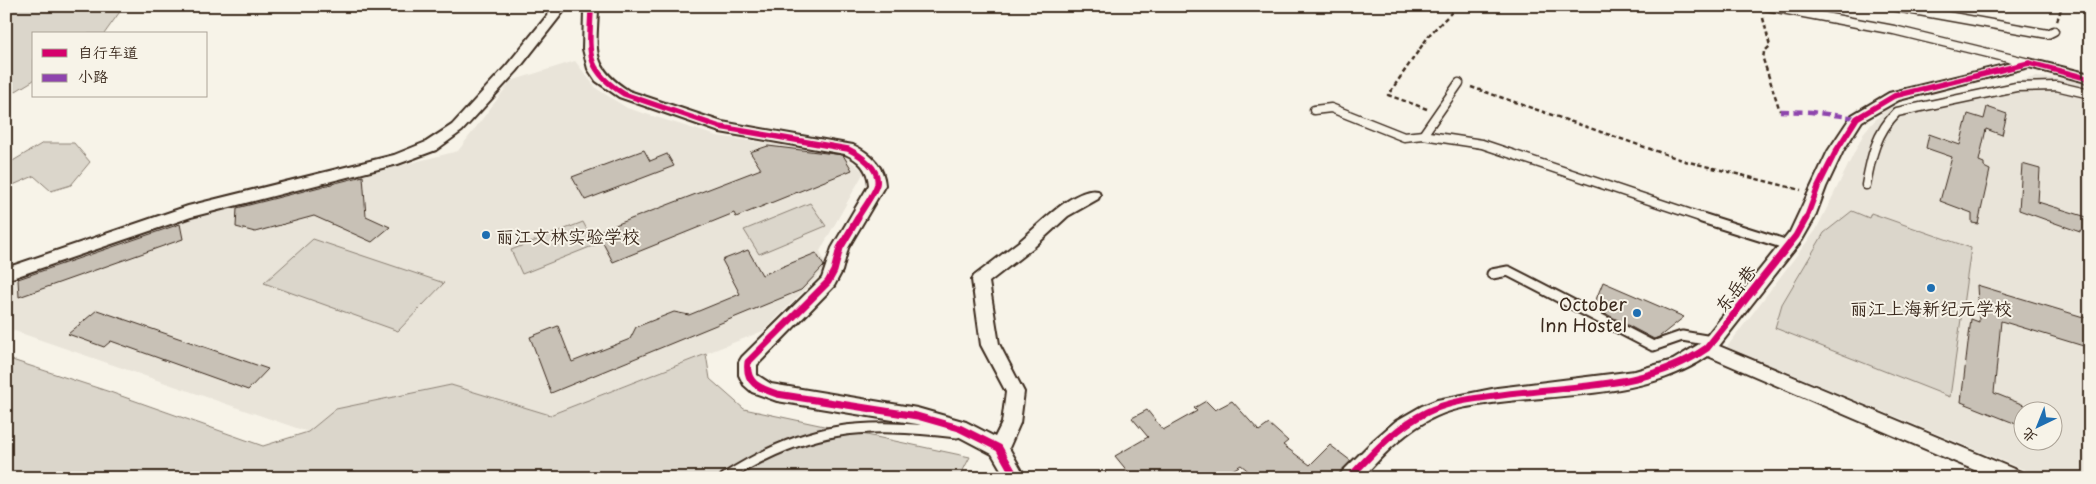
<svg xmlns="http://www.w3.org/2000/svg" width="2096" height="484" viewBox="0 0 2096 484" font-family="'Playpen Sans','LXGW WenKai TC',sans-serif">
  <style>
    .built { fill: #e9e4d9; fill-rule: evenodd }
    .green { fill: #dbd6cb; stroke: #8b8074 }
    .building { fill: #c8c1b6; stroke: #3b2a1e }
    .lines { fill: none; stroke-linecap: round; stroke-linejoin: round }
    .service-far1-casing { stroke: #3b2a1e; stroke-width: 11 }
    .service-casing { stroke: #3b2a1e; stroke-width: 13 }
    .minor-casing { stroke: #3b2a1e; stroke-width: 4 }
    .path { stroke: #3b2a1e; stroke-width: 2.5; stroke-dasharray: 4.5 3; stroke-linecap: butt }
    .service-far1 { stroke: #f7f3e8; stroke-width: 8 }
    .service { stroke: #f7f3e8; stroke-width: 9 }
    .minor { fill: #f7f3e8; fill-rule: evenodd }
    .quiet { stroke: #8e44ad; stroke-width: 4.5; stroke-dasharray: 9 4.5; stroke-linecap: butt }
    .cycleway-far1-casing { stroke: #f7f3e8; stroke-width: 8 }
    .cycleway-casing { stroke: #f7f3e8; stroke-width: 10 }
    .cycleway-far1 { stroke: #d6006c; stroke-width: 5.5 }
    .cycleway { stroke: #d6006c; stroke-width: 7 }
    .poi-dot { fill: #1f6fb2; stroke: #f7f3e8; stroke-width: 2 }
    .labels { text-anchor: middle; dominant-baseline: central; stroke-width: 4; stroke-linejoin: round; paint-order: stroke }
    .poi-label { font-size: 18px; fill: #3b2a1e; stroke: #f7f3e8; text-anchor: start }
    .street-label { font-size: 18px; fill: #3b2a1e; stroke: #f7f3e8 }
  </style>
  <rect width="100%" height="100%" fill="#f7f3e8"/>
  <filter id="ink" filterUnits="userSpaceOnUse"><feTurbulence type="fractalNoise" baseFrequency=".02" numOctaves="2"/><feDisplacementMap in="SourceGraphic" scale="10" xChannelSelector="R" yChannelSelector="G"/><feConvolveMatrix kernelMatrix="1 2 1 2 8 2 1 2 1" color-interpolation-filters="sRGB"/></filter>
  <g filter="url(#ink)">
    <g class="built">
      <polygon points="575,61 597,89 627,108 717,136 842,154 864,172 820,251 827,268 763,331 550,415 451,385 336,409 308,432 6,328 6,282 190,219 458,151 511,81"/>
      <path d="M2036 77 2073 80 2090 86V478H2044L1727 347 1816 230 1865 131 1886 109ZM2024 412H2054V442H2024Z"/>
    </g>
    <g class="green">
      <polygon points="6,6 124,6 104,34 34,34 34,80 6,97"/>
      <polygon points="43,143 74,143 90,162 71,185 51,191 34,176 6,188 6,165"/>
      <polygon points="810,203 826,226 759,254 744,230"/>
      <polygon points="1852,211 1869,218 1871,213 1971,248 1950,397 1775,328 1782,304 1824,233"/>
      <polygon points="583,222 595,245 522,274 511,250"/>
      <polygon points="313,239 444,283 398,331 264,283"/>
      <polygon points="706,354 710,379 744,409 970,457 959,478 6,478 6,358 110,392 263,446 308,432 336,409 451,385 550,415"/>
    </g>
    <g class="building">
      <polygon points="1987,107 2007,114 2002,135 1986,129 1979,161 1984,163 1984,167 1990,170 1978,224 1972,223 1972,213 1940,201 1952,157 1926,148 1929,134 1960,145 1968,114 1984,119"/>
      <polygon points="768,146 843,155 852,170 736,217 734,213 613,262 597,232 761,169 750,152"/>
      <polygon points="644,150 650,161 667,154 674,166 585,200 572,177"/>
      <polygon points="2022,164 2040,169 2038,202 2090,218 2090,233 2080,230 2080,232 2019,210"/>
      <polygon points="363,176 366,216 390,227 372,242 314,216 255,232 236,227 237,208"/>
      <polygon points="180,224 183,239 19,297 18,279"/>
      <polygon points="748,250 762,275 816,253 824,266 801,290 551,393 530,337 558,326 572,362 630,339 636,327 674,312 689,315 740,294 722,260"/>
      <polygon points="1603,282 1684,317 1659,337 1654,339 1593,307"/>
      <polygon points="1977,285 2090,319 2090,348 2001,321 1994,393 2024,405 2024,427 1961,402 1971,319 1979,322"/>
      <polygon points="97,310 132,322 268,369 248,390 111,341 104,347 68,334"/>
      <polygon points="1206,401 1215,410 1232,401 1259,431 1269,424 1288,441 1283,445 1310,465 1330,445 1351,461 1335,478 1257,478 1241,465 1219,478 1133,478 1115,456 1148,437 1132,418 1147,410 1163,430 1197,411 1194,408"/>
    </g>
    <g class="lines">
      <defs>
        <g id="service-far1">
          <polyline points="1766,6 1894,30 2029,63"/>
          <polyline points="1891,6 2048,34 2054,31"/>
          <polyline points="1314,110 1331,108 1404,137 1423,135 1482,144 1706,219"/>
          <polyline points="1423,135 1459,83"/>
          <path d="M1866 185C1871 157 1876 133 1897 112L2016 87 2056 86 2090 94"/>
        </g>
        <g id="service">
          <polyline points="1702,218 1788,245"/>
          <polyline points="1492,274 1508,271 1653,346 1682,336 1712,341"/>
          <path d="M725 478C807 425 862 422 957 433"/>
        </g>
        <g id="minor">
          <polygon points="555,6 568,6 517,71 462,131 436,150 398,164 191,217 6,280 6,268 188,206 394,155 426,142 452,125 507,65"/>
          <path d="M582 6H595L598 11C596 51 591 67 629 91L722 122 853 145C870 153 884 166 885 185L848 248 842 271 834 286 757 365V375L771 384 917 408 966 422 995 437 1002 423 1006 392 981 345 972 280 974 276C990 264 1005 252 1021 240 1037 227 1076 185 1098 191L1100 195 1098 199 1068 216 1034 247 989 282 999 344 1024 392 1020 423 1009 448 1026 478H1006L992 454 954 434 917 424 777 401 752 392 744 385 739 375V362L742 357 822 278 832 248 869 185C868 169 859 160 845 154L720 132 619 97 596 81 588 69 583 49 584 11Z"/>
          <path d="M2029 59 2090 74V83L2029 67 1899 100 1862 121 1843 151 1826 187 1814 219 1802 240 1719 346 2021 472 2024 478H1993L1708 356C1651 396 1567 394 1500 402 1479 405 1456 407 1437 416 1407 429 1384 454 1362 478H1339L1342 472 1374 440 1396 421 1422 406 1437 400 1497 388 1635 371 1673 360 1701 343 1790 232 1828 151 1852 115 1889 93Z"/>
        </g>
      </defs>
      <use href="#service-far1" class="service-far1-casing"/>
      <use href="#service" class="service-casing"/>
      <use href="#minor" class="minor-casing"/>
      <g class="path">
        <polyline points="1763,18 1770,46 1764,52 1763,59 1780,111"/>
        <polyline points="2057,21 2062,6"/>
        <polyline points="1471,87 1685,161 1801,190"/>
        <polyline points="1427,109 1388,95 1430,34 1458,6"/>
      </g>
      <use href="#service-far1" class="service-far1"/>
      <use href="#service" class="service"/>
      <use href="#minor" class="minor"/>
      <polyline class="quiet" points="1780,111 1811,112 1857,118"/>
      <defs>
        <g id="cycleway-far1">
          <path d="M588 6 591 11C589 53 585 70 624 94L720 127 848 149C860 155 880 168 877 184 875 193 862 210 857 219"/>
          <polyline points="1806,219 1818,187 1836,151 1857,118 1894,96 2029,63 2090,79"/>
        </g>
        <g id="cycleway">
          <path d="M858 218 840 248 834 271 828 282 748 362C745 383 759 388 777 394L917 416 959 428 999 448 1016 478"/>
          <path d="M1349 478C1373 453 1396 427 1427 412 1448 402 1471 399 1494 396 1565 385 1645 391 1707 348L1796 236 1806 218"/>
        </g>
      </defs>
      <use href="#cycleway-far1" class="cycleway-far1-casing"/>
      <use href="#cycleway" class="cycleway-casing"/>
      <use href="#cycleway-far1" class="cycleway-far1"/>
      <use href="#cycleway" class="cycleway"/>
    </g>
  </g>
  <g class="poi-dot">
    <circle cx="486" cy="235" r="5"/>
    <circle cx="1931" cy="288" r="5"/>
    <circle cx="1637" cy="313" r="5"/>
  </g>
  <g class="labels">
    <g class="poi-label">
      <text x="496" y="235">丽江文林实验学校</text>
      <text x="1627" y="303" text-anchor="end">October<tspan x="1627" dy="21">Inn Hostel</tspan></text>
      <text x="1931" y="307" text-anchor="middle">丽江上海新纪元学校</text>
    </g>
    <g class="street-label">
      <text transform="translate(1735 288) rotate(-52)">东岳巷</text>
    </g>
  </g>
  <rect width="2096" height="484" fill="none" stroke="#f7f3e8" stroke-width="25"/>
  <rect x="12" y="12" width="2071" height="459" fill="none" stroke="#3b2a1e" stroke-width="2" filter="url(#ink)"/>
  <rect x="32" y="32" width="175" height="65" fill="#f7f3e8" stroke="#aca397"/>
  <rect x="42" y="49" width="25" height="8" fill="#d6006c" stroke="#aca397"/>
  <text x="78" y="58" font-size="15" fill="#3b2a1e">自行车道</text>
  <rect x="42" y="74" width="25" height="8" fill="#8e44ad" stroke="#aca397"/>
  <text x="78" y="82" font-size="15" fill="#3b2a1e">小路</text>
  <g transform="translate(2038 426) rotate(223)"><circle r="24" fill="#f7f3e8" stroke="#aca397"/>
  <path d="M0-4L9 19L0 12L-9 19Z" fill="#1f6fb2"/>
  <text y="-8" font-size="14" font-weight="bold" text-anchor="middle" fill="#3b2a1e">北</text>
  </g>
</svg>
